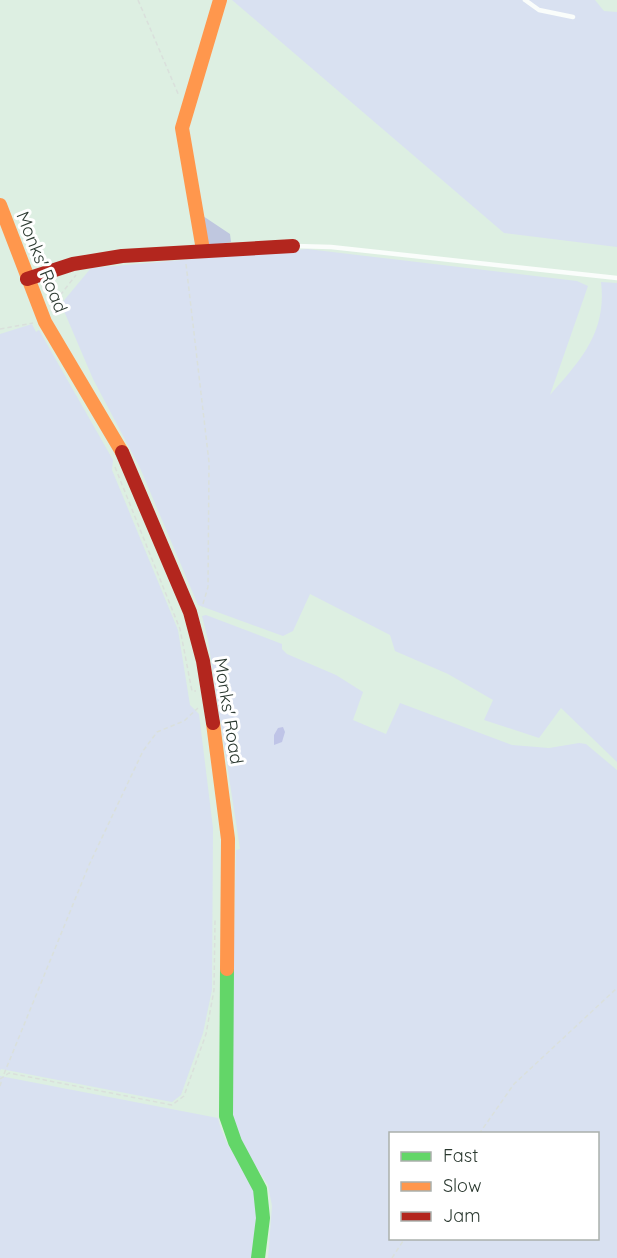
<svg xmlns="http://www.w3.org/2000/svg" width="617" height="1258" viewBox="0 0 617 1258" font-family="Quicksand,sans-serif">
  <style>
    .green { fill: #d9e1f1; fill-rule: evenodd }
    .forest { fill: #bfc7df }
    .water { fill: #bfc4e7 }
    .lines { fill: none; stroke-linecap: round; stroke-linejoin: round }
    .path { stroke: #dae0dc; stroke-width: 1.5; stroke-dasharray: 4.5 3; stroke-linecap: butt }
    .lane { stroke: #fafdfb; stroke-width: 4.5 }
    .fast { stroke: #63d668; stroke-width: 14 }
    .slow { stroke: #ff974d; stroke-width: 14 }
    .jam { stroke: #b3261e; stroke-width: 14 }
    .labels { text-anchor: middle; dominant-baseline: central; stroke-width: 6; stroke-linejoin: round; paint-order: stroke }
    .street-label { font-size: 18px; fill: #2b3930; stroke: #fff }
  </style>
  <rect width="100%" height="100%" fill="#ddefe2"/>
  <g class="green">
    <polygon points="232,0 595,0 604,11 617,12 617,247 504,233"/>
    <path d="M307 249 577 281 588 286 550 395C581 360 607 332 601 282L617 283V762L561 708 539 738 484 720 493 700 448 674 395 651 390 635 310 594 293 631 283 636 198 605 140 468 93 379 61 304 91 268Z"/>
    <polygon points="32,324 36,332 39,330 113,460 112,470 178,630 190,705 199,714 213,828 212,990 203,1033 181,1095 172,1102 1,1069 0,1071 0,334"/>
    <path d="M206 615 282 644V649L287 654 336 675 363 692 353 720 386 734 400 703 512 745 549 748 579 743 586 744 617 770V1258H268L272 1206 268 1185 246 1152 230 1118 236 850 240 849 208 640 202 616ZM390 1134H598V1238H390Z"/>
    <path d="M0 1076 218 1118C226 1154 251 1170 257 1202 261 1218 254 1241 252 1258H0Z"/>
  </g>
  <polygon class="forest" points="200,214 230,234 231,242 209,246"/>
  <polygon class="water" points="283,727 285,732 282,742 274,745 274,735 278,728"/>
  <g class="lines">
    <g class="path">
      <polyline points="138,0 179,96"/>
      <polyline points="186,264 209,462 208,587 202,607"/>
      <polyline points="51,307 76,275"/>
      <polyline points="0,329 33,323"/>
      <polyline points="115,467 180,629 192,691 196,691"/>
      <polyline points="4,1074 89,865 143,751 157,732 184,721 198,708"/>
      <polyline points="0,1079 9,1073 172,1105 184,1096 206,1034 214,990 215,920"/>
      <polyline points="0,1086 2,1079"/>
      <polyline points="479,1134 514,1084 617,988"/>
      <polyline points="392,1258 405,1238"/>
    </g>
    <g class="lane">
      <polyline points="525,0 539,10 573,17"/>
      <polyline points="295,246 331,247 617,278"/>
    </g>
    <polyline class="fast" points="227,969 226,1116 235,1142 260,1189 263,1218 258,1258"/>
    <g class="slow">
      <polyline points="0,205 45,322 122,452"/>
      <polyline points="203,250 182,128 220,0"/>
      <polyline points="213,723 228,839 227,969"/>
    </g>
    <g class="jam">
      <polyline points="27,279 73,264 122,256 293,246"/>
      <polyline points="122,452 190,612 203,661 213,723"/>
    </g>
  </g>
  <g class="labels">
    <g class="street-label">
      <text transform="translate(42 262) rotate(68)">Monks' Road</text>
      <text transform="translate(229 711) rotate(81)">Monks' Road</text>
    </g>
  </g>
  <rect x="389" y="1132" width="210" height="108" fill="#ffffff" stroke="#aab0ac" stroke-width="1.5"/>
  <rect x="401" y="1152" width="30" height="9" fill="#63d668" stroke="#aab0ac" stroke-width="1.5"/>
  <text x="443" y="1162" font-size="18" fill="#2b3930">Fast</text>
  <rect x="401" y="1182" width="30" height="9" fill="#ff974d" stroke="#aab0ac" stroke-width="1.5"/>
  <text x="443" y="1192" font-size="18" fill="#2b3930">Slow</text>
  <rect x="401" y="1212" width="30" height="9" fill="#b3261e" stroke="#aab0ac" stroke-width="1.5"/>
  <text x="443" y="1222" font-size="18" fill="#2b3930">Jam</text>
</svg>
